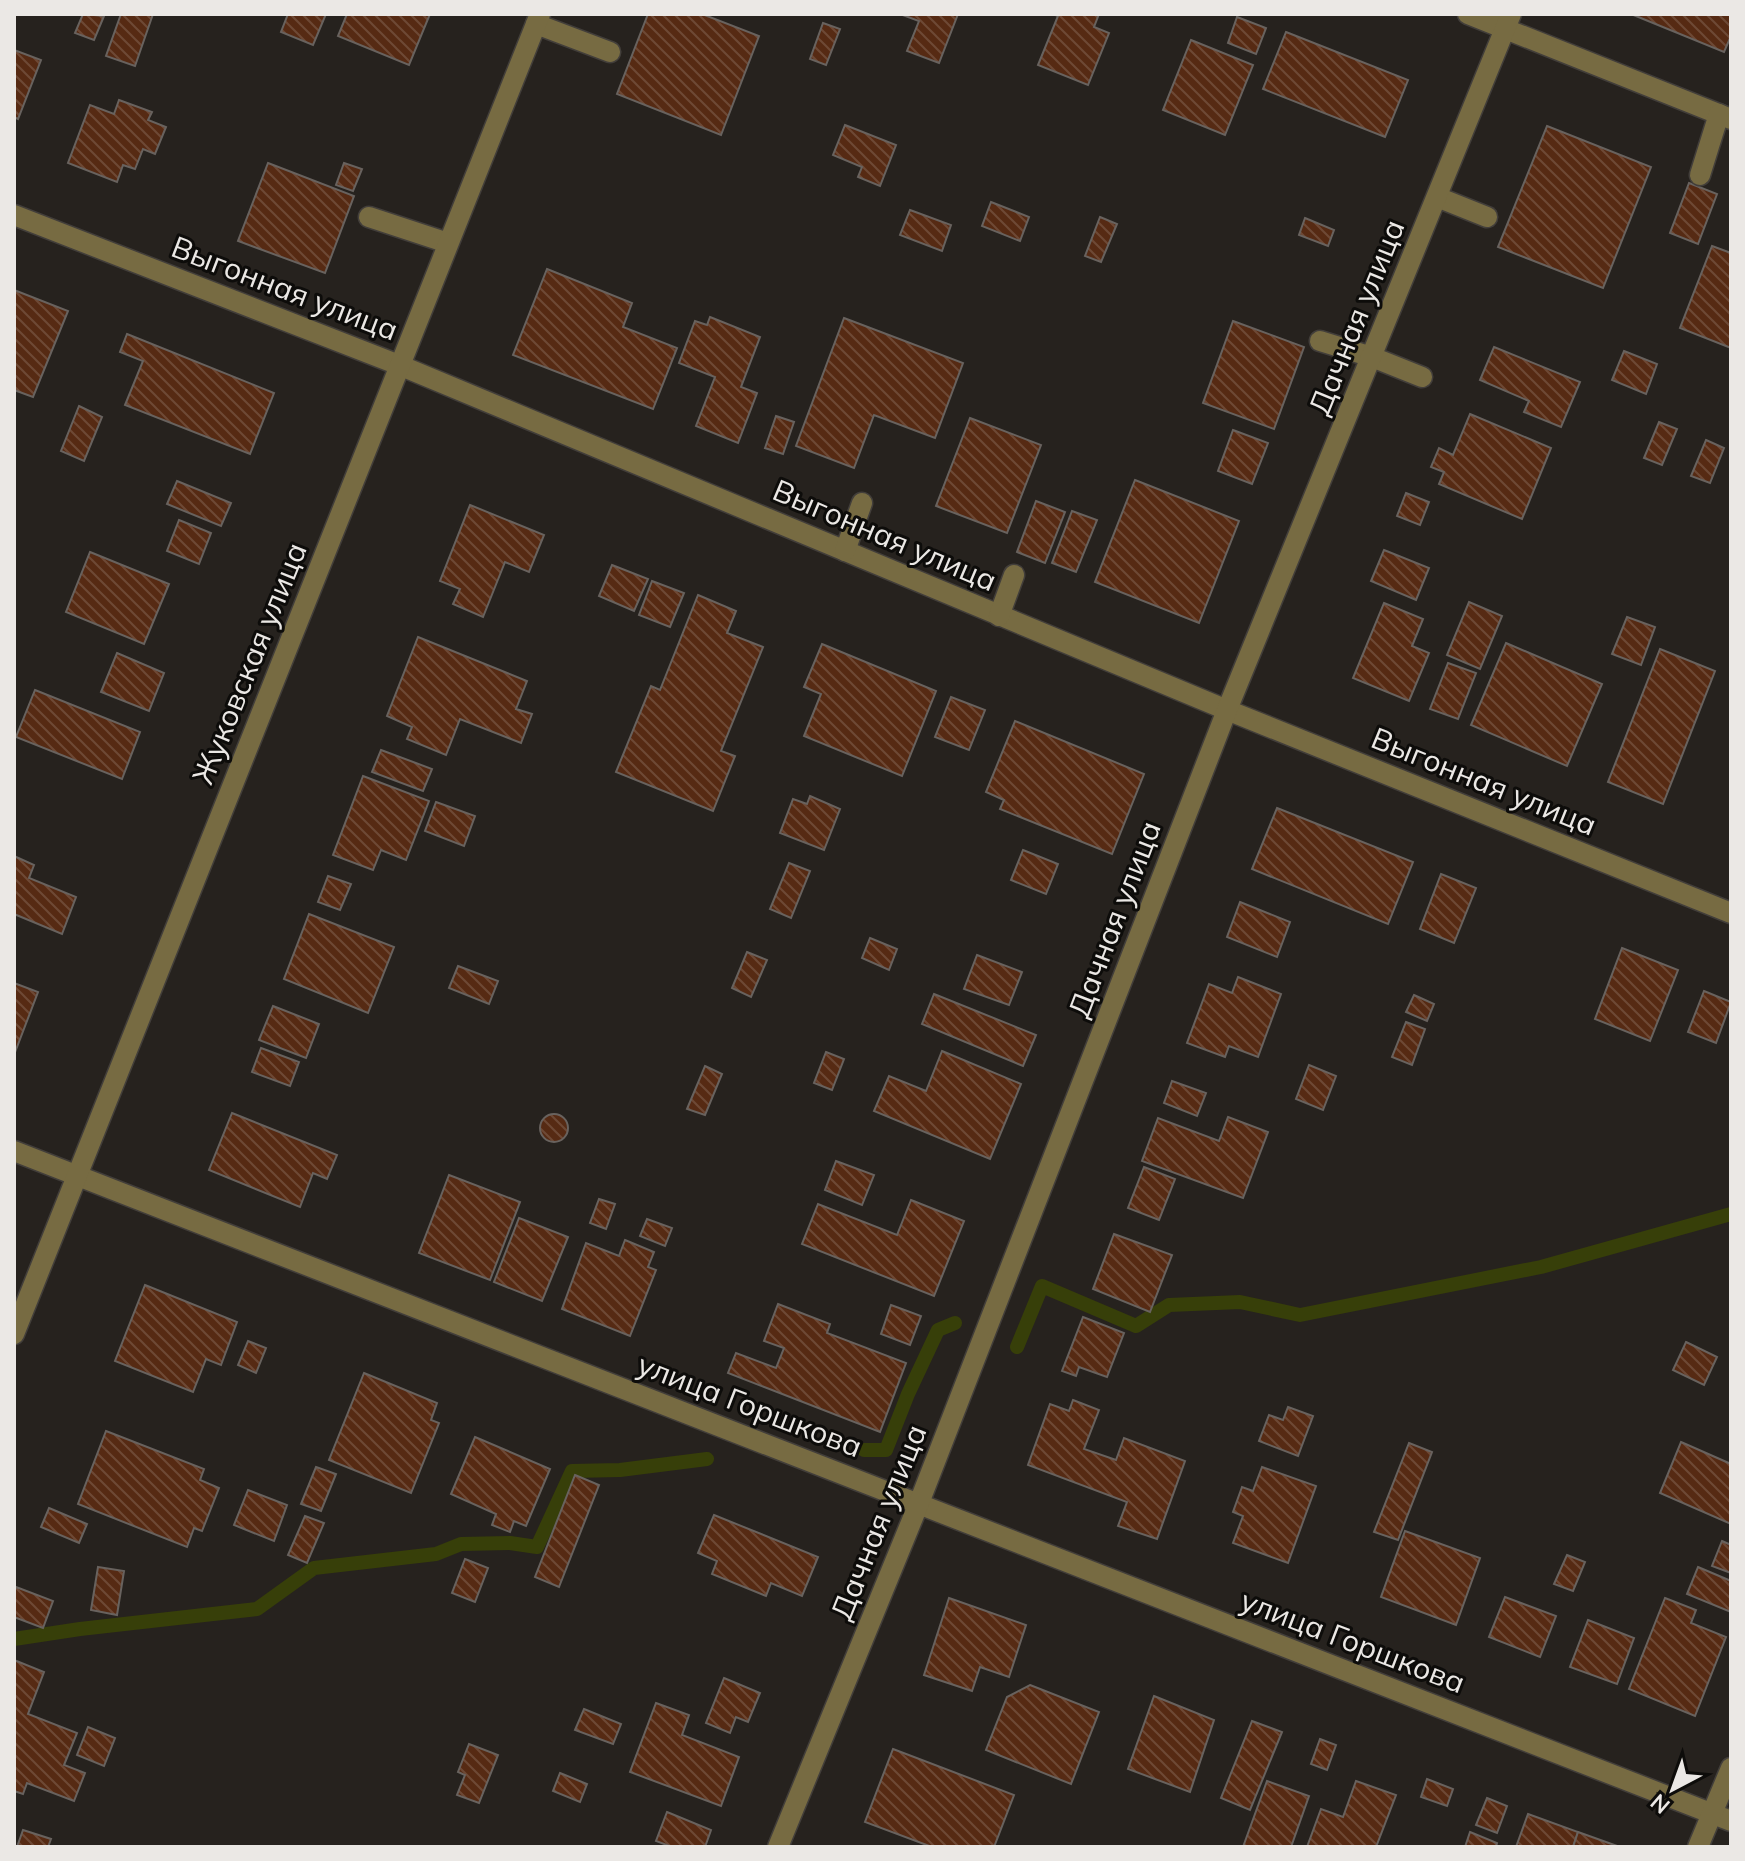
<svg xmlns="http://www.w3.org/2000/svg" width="1745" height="1861" viewBox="0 0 1745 1861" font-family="Mulish,sans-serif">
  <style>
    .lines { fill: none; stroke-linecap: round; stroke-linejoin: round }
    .stream { stroke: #373f09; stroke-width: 14 }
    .building { fill: url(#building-back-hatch); stroke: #68625e; stroke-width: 2 }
    .minor-casing { stroke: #423e3a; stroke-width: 23 }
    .minor { stroke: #776b42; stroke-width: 20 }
    .labels { text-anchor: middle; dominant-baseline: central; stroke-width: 6; stroke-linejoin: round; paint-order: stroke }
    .street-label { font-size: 30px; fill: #ebe8e5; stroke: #0d0c0a }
  </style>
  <defs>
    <pattern id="building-back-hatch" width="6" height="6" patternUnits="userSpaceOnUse" patternTransform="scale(2)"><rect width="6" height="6" fill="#562a13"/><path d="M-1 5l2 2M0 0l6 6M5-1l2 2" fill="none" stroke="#6e4935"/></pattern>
  </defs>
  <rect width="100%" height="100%" fill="#26221e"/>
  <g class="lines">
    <g class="stream">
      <polyline points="1017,1347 1042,1286 1136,1326 1169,1305 1240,1302 1300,1315 1541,1267 1731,1214"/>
      <polyline points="864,1450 886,1450 908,1394 938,1330 955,1323"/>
      <polyline points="14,1639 80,1629 257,1609 314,1568 436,1554 461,1544 510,1543 537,1547 572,1471 620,1470 707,1459"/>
    </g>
  </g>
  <g class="building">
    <polygon points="83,14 104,16 94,40 75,33"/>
    <polygon points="121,14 153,14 135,66 106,56"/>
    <polygon points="288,14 326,14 313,45 281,32"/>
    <polygon points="347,14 430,14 409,65 338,36"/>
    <polygon points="648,14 702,14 759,36 721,135 617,94"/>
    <polygon points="900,14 958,14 939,63 907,51 919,21"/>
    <polygon points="1053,14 1099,14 1094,27 1109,33 1088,85 1038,65 1058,16"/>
    <polygon points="1631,14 1731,14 1731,36 1724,52"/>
    <polygon points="1237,17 1266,28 1256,54 1228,43"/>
    <polygon points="823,23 840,29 826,65 810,59"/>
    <polygon points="1286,32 1408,80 1385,137 1263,89"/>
    <polygon points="1191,40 1253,65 1225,135 1163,110"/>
    <polygon points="14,50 41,60 18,119 14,117"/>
    <polygon points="119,100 152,112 148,120 166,127 155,154 143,149 135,169 123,165 117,182 68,163 90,105 114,114"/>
    <polygon points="845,125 896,145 880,186 858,177 862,167 833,155"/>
    <polygon points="1547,126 1651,167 1603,288 1498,247"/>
    <polygon points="268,163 354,196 325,273 238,241"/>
    <polygon points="344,163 362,169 353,191 336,185"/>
    <polygon points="1689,183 1717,194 1698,244 1670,233"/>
    <polygon points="991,202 1029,217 1020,241 982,226"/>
    <polygon points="910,210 951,225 942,251 900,235"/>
    <polygon points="1100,217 1117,224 1101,262 1085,256"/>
    <polygon points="1305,218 1334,230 1328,246 1299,235"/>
    <polygon points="1712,246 1731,253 1731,348 1680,328"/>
    <polygon points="547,269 632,303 623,327 677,348 653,409 513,355"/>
    <polygon points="14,290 68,311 33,397 14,390"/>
    <polygon points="710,317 760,337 741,387 757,393 738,443 696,426 715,377 679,363 695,321 707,325"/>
    <polygon points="844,318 963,363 935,438 874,415 854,468 796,446"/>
    <polygon points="1233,321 1304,347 1274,429 1203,403"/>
    <polygon points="127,334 274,393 250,454 125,405 143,361 120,352"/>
    <polygon points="1494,347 1580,382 1561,427 1524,412 1529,401 1480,380"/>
    <polygon points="1624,351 1657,364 1646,394 1612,380"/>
    <polygon points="79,406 102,417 84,461 61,451"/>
    <polygon points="1470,414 1551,448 1522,519 1439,484 1444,472 1431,467 1439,448 1453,455"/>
    <polygon points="776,416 794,422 783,454 765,448"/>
    <polygon points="970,418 1041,445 1007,533 936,506"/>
    <polygon points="1659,422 1677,429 1662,465 1644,458"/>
    <polygon points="1233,430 1268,443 1252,484 1218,471"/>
    <polygon points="1706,440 1724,448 1710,483 1691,476"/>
    <polygon points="1135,480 1239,521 1199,623 1095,582"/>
    <polygon points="177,481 231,503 221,526 167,504"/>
    <polygon points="1406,493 1429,502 1420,525 1397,516"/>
    <polygon points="1036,501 1065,512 1045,563 1017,552"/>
    <polygon points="470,505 544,535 529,572 505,562 483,617 453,604 460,589 440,581"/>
    <polygon points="1072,511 1097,520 1076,572 1052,563"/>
    <polygon points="179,520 211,533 199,564 167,551"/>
    <polygon points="1384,550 1429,568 1416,600 1371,581"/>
    <polygon points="90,552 169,584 144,644 66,612"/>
    <polygon points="612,565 648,579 634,611 599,596"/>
    <polygon points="652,581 684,593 670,627 639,615"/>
    <polygon points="698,595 736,611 727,633 763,647 721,751 735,756 713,811 616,772 651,686 660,690"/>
    <polygon points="1469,602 1502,616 1480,669 1447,655"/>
    <polygon points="1384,603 1423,619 1412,646 1429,653 1409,701 1353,678"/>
    <polygon points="1627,617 1655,627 1641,665 1612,654"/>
    <polygon points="418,637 527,681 516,709 532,714 521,743 460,719 446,755 407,739 412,727 387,716"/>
    <polygon points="1506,643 1602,684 1567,766 1471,725"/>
    <polygon points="822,644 936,691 902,776 804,736 821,694 804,687"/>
    <polygon points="1660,649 1715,671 1663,804 1608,782"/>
    <polygon points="117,653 164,673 149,711 101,692"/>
    <polygon points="1448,663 1476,673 1458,719 1430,709"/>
    <polygon points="35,690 140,732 122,779 16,737"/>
    <polygon points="951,697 985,710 969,750 935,737"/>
    <polygon points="1015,721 1144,774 1112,854 1000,809 1004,800 986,792"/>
    <polygon points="381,750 432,769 423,791 372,772"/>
    <polygon points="363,776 429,801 406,860 381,850 373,870 333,855"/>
    <polygon points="810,796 840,809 824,850 780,833 793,799 807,804"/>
    <polygon points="436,802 475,816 464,846 425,831"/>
    <polygon points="1277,808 1413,862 1388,924 1252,869"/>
    <polygon points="1023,850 1058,864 1046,894 1011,880"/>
    <polygon points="14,856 34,865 29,878 76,897 62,934 14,914"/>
    <polygon points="789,863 810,871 791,918 770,909"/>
    <polygon points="1441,874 1476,888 1454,943 1420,929"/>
    <polygon points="328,876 351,884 340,910 318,902"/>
    <polygon points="1240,902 1290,922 1277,957 1227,937"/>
    <polygon points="309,914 394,947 368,1013 284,979"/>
    <polygon points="870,938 897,949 889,970 862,958"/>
    <polygon points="1622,948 1678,970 1650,1041 1595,1019"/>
    <polygon points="747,952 767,960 751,997 732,988"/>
    <polygon points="977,955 1022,972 1009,1005 964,989"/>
    <polygon points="458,966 498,981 489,1004 449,988"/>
    <polygon points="1238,977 1281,994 1258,1057 1229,1046 1225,1057 1187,1043 1209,984 1232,993"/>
    <polygon points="14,983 38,992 14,1055"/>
    <polygon points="1704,991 1731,1002 1716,1043 1688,1032"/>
    <polygon points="934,994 1036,1035 1023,1066 922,1024"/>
    <polygon points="1414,995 1434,1004 1427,1021 1406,1012"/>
    <polygon points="273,1006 319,1024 306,1058 259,1040"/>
    <polygon points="1406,1022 1425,1029 1412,1065 1392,1057"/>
    <polygon points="261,1048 299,1062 290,1086 252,1072"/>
    <polygon points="942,1051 1021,1084 990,1159 874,1111 889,1076 926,1091"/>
    <polygon points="826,1052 844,1059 832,1090 814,1083"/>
    <polygon points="1309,1065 1336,1076 1323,1110 1296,1099"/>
    <polygon points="705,1066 722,1074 705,1115 687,1109"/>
    <polygon points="1172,1081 1206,1093 1197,1116 1164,1103"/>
    <polygon points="232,1113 337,1155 327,1179 313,1173 300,1207 209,1170"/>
    <circle cx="554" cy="1128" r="14"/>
    <polygon points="1228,1117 1268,1132 1243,1198 1142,1161 1158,1118 1219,1141"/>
    <polygon points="836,1161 874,1175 862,1205 825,1190"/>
    <polygon points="1144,1167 1175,1179 1159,1220 1128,1208"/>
    <polygon points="449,1175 520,1202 490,1280 419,1253"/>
    <polygon points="599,1199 615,1204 606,1229 590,1223"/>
    <polygon points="911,1200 964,1221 934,1296 802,1244 818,1204 897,1235"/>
    <polygon points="519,1218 568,1237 542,1301 494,1282"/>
    <polygon points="647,1219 672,1228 665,1246 640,1236"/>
    <polygon points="1114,1234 1172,1255 1150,1312 1093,1289"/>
    <polygon points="625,1240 654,1252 648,1267 656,1270 630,1336 562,1309 586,1243 619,1256"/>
    <polygon points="145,1285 237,1322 221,1365 206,1359 193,1392 115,1361"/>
    <polygon points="778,1304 830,1324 827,1333 906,1363 880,1432 728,1373 736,1353 776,1368 784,1348 764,1341"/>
    <polygon points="891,1305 921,1316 910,1345 881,1334"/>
    <polygon points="1083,1317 1124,1333 1107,1377 1079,1367 1076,1376 1062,1371"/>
    <polygon points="248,1341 266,1348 256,1373 238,1365"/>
    <polygon points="1686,1342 1717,1357 1704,1385 1673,1370"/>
    <polygon points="364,1373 437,1403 431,1420 439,1423 411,1493 329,1460"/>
    <polygon points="1073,1400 1099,1410 1084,1449 1116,1460 1124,1438 1185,1461 1157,1539 1118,1526 1127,1502 1028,1465 1050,1404 1069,1411"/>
    <polygon points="1288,1407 1313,1416 1298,1456 1259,1441 1269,1415 1283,1420"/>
    <polygon points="106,1431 204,1469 200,1480 219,1488 202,1531 194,1528 187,1547 78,1504"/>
    <polygon points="475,1437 550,1469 526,1526 514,1521 510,1532 492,1525 496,1514 451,1494"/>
    <polygon points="1681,1442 1731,1464 1731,1524 1660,1493"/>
    <polygon points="1409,1443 1432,1452 1398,1540 1374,1532"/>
    <polygon points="316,1467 336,1474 321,1511 301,1504"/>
    <polygon points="1262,1467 1316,1486 1288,1563 1233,1543 1243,1516 1233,1512 1242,1487 1253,1491"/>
    <polygon points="575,1475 599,1485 559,1587 535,1577"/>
    <polygon points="248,1490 287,1505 274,1541 234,1525"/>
    <polygon points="49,1508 87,1524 79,1543 41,1527"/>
    <polygon points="714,1515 818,1557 802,1596 771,1583 766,1596 712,1574 717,1561 698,1553"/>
    <polygon points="305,1516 324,1523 307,1563 288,1555"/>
    <polygon points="1405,1531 1480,1558 1456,1625 1381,1597"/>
    <polygon points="1722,1541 1731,1545 1731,1573 1712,1566"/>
    <polygon points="1567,1555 1585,1562 1573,1591 1554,1584"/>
    <polygon points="465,1559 488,1568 475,1602 452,1593"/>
    <polygon points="98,1567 124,1571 117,1615 91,1610"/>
    <polygon points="1698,1567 1731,1581 1731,1612 1687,1594"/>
    <polygon points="16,1587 53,1601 43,1628 14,1617 14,1592"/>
    <polygon points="1505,1597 1556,1616 1540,1657 1489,1637"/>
    <polygon points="949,1598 1026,1625 1009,1677 980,1667 972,1691 924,1675"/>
    <polygon points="1665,1598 1696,1610 1691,1623 1726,1637 1695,1716 1629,1689"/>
    <polygon points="1588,1620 1634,1638 1617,1684 1570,1667"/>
    <polygon points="14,1660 44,1672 28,1714 77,1733 64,1765 85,1773 74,1801 27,1783 23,1794 14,1791"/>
    <polygon points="724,1678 760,1693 748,1722 736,1717 730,1733 706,1723"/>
    <polygon points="1030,1685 1099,1712 1071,1784 986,1750 1007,1697"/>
    <polygon points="1154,1696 1214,1720 1190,1792 1128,1769"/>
    <polygon points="656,1703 689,1715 682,1735 739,1757 721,1806 630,1772"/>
    <polygon points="584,1709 621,1724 613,1744 575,1730"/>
    <polygon points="1252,1721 1282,1732 1250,1810 1221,1798"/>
    <polygon points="88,1727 115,1738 104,1766 77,1755"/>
    <polygon points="1320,1739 1336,1745 1327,1770 1311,1764"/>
    <polygon points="469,1744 498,1755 479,1803 457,1795 465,1775 458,1772"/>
    <polygon points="893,1749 1014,1795 994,1847 932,1847 865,1822"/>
    <polygon points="560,1773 587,1784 580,1802 553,1791"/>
    <polygon points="1427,1779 1453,1789 1447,1806 1421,1797"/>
    <polygon points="1267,1781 1309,1796 1291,1847 1243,1847"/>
    <polygon points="1356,1781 1396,1795 1376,1847 1307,1847 1321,1809 1343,1817"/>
    <polygon points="1487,1798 1507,1806 1497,1833 1476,1825"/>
    <polygon points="667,1812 711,1830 705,1847 672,1847 656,1841"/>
    <polygon points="1528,1814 1578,1832 1573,1847 1516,1847"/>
    <polygon points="23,1830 51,1839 48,1847 17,1847"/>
    <polygon points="1470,1832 1497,1843 1496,1847 1465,1847"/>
    <polygon points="1578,1832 1620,1847 1573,1847"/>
  </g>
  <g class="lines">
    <defs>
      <g id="minor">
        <polyline points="1468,14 1731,119"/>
        <polyline points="536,24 610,52"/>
        <polyline points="1700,175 1719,114"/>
        <polyline points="1437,197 1487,217"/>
        <polyline points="14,215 399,365 1227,710 1731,913"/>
        <polyline points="369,217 448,243"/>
        <polyline points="1320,341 1372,357 1422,377"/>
        <polyline points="845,551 862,503"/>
        <polyline points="999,616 1014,575"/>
        <polyline points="14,1151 1731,1821"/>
        <polyline points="14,1334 540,14"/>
        <polyline points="778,1847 919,1503 1227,710 1511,14"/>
        <polyline points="1698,1847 1731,1768"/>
      </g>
    </defs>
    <use href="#minor" class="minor-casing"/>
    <use href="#minor" class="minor"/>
  </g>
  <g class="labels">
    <g class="street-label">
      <text transform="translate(285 288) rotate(21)">Выгонная улица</text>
      <text transform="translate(1356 317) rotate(-68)">Дачная улица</text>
      <text transform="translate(885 535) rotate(23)">Выгонная улица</text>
      <text transform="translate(249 663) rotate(-68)">Жуковская улица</text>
      <text transform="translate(1484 781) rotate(22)">Выгонная улица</text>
      <text transform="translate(1114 919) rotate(-69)">Дачная улица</text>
      <text transform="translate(750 1405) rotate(21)">улица Горшкова</text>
      <text transform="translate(878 1522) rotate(-68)">Дачная улица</text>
      <text transform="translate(1353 1641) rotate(21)">улица Горшкова</text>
    </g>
  </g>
  <rect width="1745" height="1861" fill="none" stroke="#ebe8e5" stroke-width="32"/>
  <g transform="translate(1673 1789) rotate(221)" stroke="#0d0c0a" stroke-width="6" paint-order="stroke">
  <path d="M0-6L14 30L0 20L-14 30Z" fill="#ebe8e5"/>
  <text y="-12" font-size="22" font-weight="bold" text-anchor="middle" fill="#ebe8e5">N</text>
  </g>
</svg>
